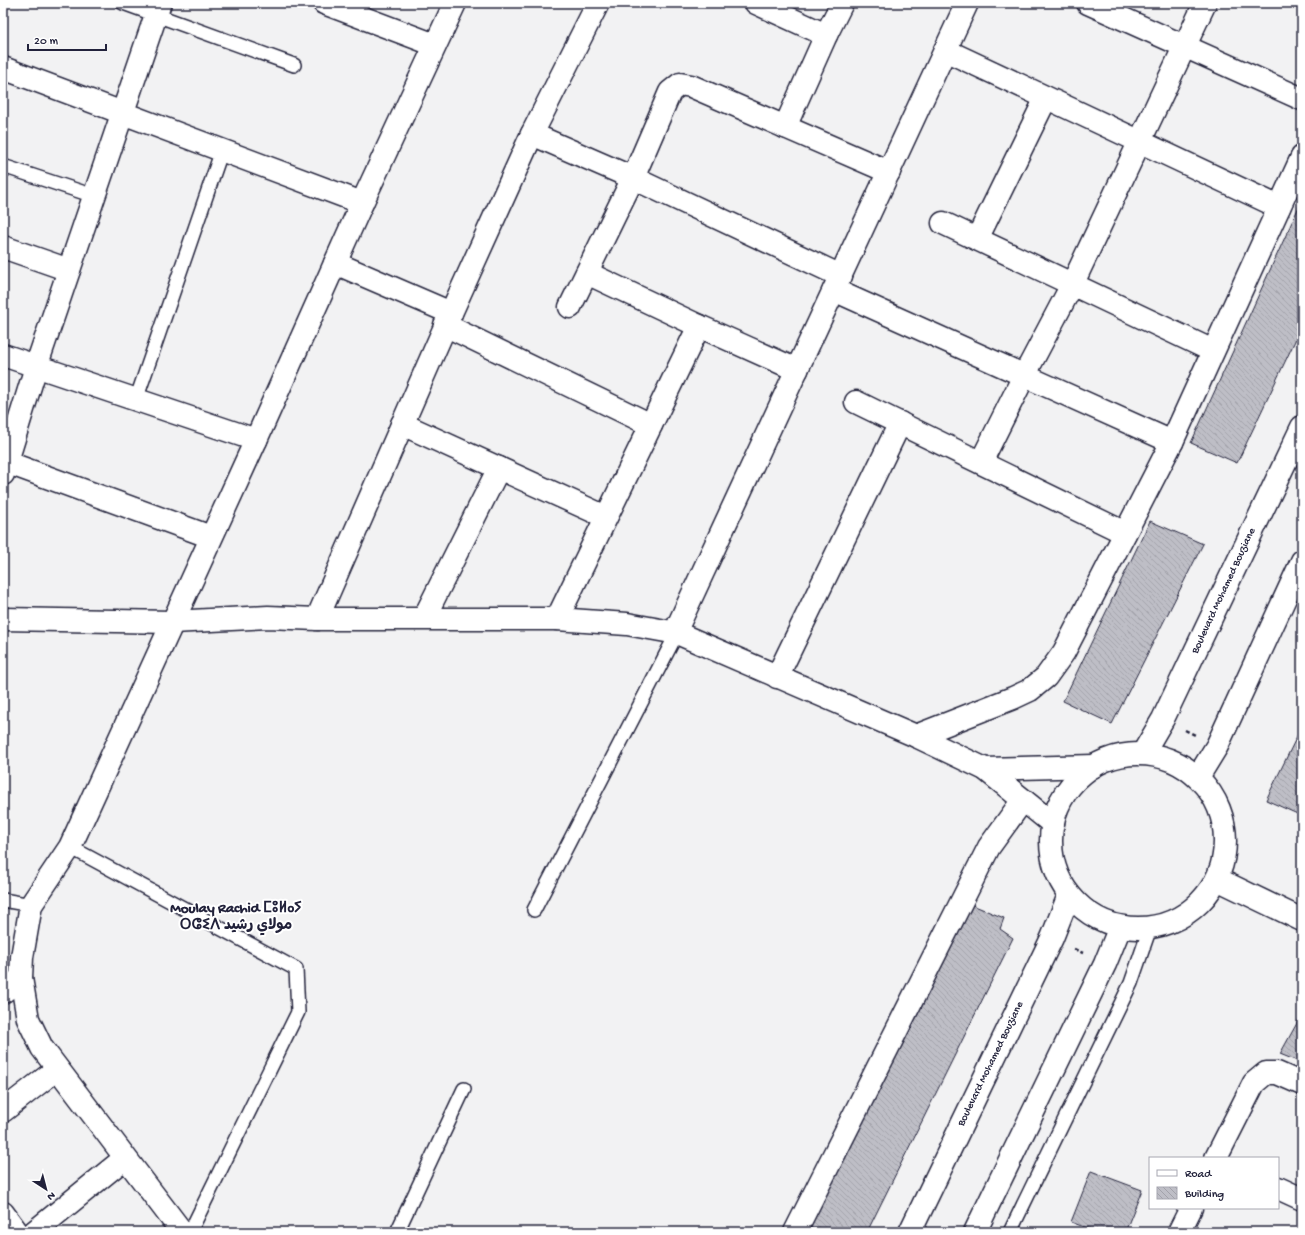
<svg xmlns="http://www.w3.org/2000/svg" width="1305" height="1235" viewBox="0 0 1305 1235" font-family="'Gochi Hand','Playpen Sans Arabic','Noto Sans Tifinagh',sans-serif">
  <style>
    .building { fill: url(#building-back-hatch); stroke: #22223b }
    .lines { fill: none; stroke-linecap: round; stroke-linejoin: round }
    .service-casing { stroke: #22223b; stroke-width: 16 }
    .minor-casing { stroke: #22223b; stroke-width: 25 }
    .tertiary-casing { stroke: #22223b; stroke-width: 25 }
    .path { stroke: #22223b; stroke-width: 2.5; stroke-dasharray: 4 3; stroke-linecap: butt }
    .service { stroke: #fff; stroke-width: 13 }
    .minor { stroke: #fff; stroke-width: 22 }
    .tertiary { stroke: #fff; stroke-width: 22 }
    .labels { text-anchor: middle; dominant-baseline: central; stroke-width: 4; stroke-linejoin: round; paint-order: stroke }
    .street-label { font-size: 11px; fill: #22223b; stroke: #fff }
    .district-label { font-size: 15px; font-weight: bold; fill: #22223b; stroke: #fff }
  </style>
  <defs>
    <pattern id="building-back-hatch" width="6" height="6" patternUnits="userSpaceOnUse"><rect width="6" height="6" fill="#bebec6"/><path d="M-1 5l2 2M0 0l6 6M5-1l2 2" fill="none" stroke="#a3a3ab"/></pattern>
  </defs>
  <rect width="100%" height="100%" fill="#f2f2f3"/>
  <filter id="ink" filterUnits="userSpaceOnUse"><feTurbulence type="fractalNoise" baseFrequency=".025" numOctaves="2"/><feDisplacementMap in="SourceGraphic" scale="8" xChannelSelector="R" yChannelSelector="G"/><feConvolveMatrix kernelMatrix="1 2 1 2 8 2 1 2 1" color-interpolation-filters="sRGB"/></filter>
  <g filter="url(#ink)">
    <g class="building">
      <polygon points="1302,200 1302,326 1237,463 1191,443"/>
      <polygon points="1150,521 1203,544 1112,724 1063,701"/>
      <polygon points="1302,726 1302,816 1266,800"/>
      <polygon points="965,902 1004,918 1000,929 1013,938 867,1232 805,1232"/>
      <polygon points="1302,1014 1302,1063 1280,1054"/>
      <polygon points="1091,1171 1142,1190 1125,1232 1097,1232 1071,1222"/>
    </g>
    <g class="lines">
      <defs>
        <g id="service">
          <polyline points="123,3 294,65"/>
          <polyline points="3,166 94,196"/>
          <polyline points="136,400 222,150"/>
          <polyline points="70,847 296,969 298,1012 190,1232"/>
          <polyline points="3,900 31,905"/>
          <polyline points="534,910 677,633"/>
          <polyline points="397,1232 464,1089"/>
          <polyline points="1010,1232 1131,983 1150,928"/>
        </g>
        <g id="minor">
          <polyline points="324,3 435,45"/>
          <polyline points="756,3 826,35"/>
          <polyline points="1088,3 1302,99"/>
          <polyline points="945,50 1279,207"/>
          <polyline points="3,68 362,203"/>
          <polyline points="785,127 826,35 842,3"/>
          <polyline points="532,134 633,178 570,307"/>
          <polyline points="943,223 1213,351"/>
          <polyline points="977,239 1046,98"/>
          <polyline points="3,247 69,270"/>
          <polyline points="335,263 451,313"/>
          <polyline points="587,273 699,326 797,370"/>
          <polyline points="841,276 633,178 670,92 680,84 691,86 889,172"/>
          <polyline points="834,290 1172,442"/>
          <polyline points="445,325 651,425"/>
          <polyline points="3,355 256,440"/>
          <polyline points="856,402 1125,533"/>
          <polyline points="402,424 606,517"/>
          <polyline points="3,461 211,537"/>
          <polyline points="981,462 1024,376 1073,283 1205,3"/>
          <polyline points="3,474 36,367 160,3"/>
          <polyline points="424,618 499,468"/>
          <polyline points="3,619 172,622 268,617 317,619 557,619 627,624 677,633 916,736 985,769 1053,824"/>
          <polyline points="317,619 451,313 532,134 598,3"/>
          <polyline points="557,619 699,326"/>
          <polyline points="677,633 677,628 967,3"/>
          <polyline points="777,677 900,423"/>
          <polyline points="916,736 1013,698 1030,690 1046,677 1064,652 1172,442 1302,157"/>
          <polyline points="985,769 1094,766"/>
          <polyline points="1217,879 1302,920"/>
          <polyline points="3,992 21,978"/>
          <polyline points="3,1111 57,1069"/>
          <polyline points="1216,1158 1254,1083 1266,1073 1277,1073 1302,1084"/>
          <polyline points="1278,1188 1302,1199"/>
          <polyline points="3,1213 17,1232"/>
          <polyline points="34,1232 125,1158"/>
          <polyline points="182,1232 42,1048 28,1019 21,978 22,957 31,905 70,847 256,440 362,203 455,3"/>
          <polyline points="795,1232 989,847 1023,800"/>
          <polyline points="1179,1232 1191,1208"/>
        </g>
        <g id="tertiary">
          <polyline points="1143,753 1163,719 1302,427"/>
          <circle cx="1138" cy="841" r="87"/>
          <polyline points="1198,777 1217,746 1302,561"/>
          <polyline points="910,1232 1052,938 1069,895"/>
          <polyline points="975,1232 1105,964 1120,927"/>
        </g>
      </defs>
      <use href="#service" class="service-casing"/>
      <use href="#minor" class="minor-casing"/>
      <use href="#tertiary" class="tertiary-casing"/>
      <g class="path">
        <polyline points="1185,730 1195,735"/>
        <polyline points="1074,949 1083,953"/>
      </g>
      <use href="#service" class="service"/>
      <use href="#minor" class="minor"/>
      <use href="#tertiary" class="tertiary"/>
    </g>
  </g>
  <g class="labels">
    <g class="street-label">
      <text transform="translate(1224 591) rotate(-65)">Boulevard Mohamed Bouziane</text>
      <text transform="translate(991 1064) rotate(-64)">Boulevard Mohamed Bouziane</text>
    </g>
    <g class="district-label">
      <text x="236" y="909">Moulay Rachid ⵎⵓⵍⴰⵢ<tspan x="236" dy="17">ⵔⵛⵉⴷ مولاي رشيد</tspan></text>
    </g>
  </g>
  <rect width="1305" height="1235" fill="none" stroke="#fff" stroke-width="16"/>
  <rect x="8" y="8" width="1289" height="1219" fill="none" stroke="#22223b" stroke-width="1.5" filter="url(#ink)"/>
  <rect x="1149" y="1157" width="130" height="52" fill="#ffffff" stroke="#a7a7b1"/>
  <rect x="1157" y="1170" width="20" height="6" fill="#ffffff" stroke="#a7a7b1"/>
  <text x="1185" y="1177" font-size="12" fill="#22223b">Road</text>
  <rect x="1157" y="1187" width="20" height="12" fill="url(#building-back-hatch)" stroke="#a7a7b1"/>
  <text x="1185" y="1197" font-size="12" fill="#22223b">Building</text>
  <g transform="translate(46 1189) rotate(144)" stroke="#ffffff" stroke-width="3" paint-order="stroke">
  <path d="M0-3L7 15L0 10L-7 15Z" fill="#22223b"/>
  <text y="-6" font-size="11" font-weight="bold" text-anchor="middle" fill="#22223b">N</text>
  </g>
  <path d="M28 44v6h78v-6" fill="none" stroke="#22223b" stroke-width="2"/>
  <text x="34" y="44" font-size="12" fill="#22223b" stroke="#ffffff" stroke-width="3" paint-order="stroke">20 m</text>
</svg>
